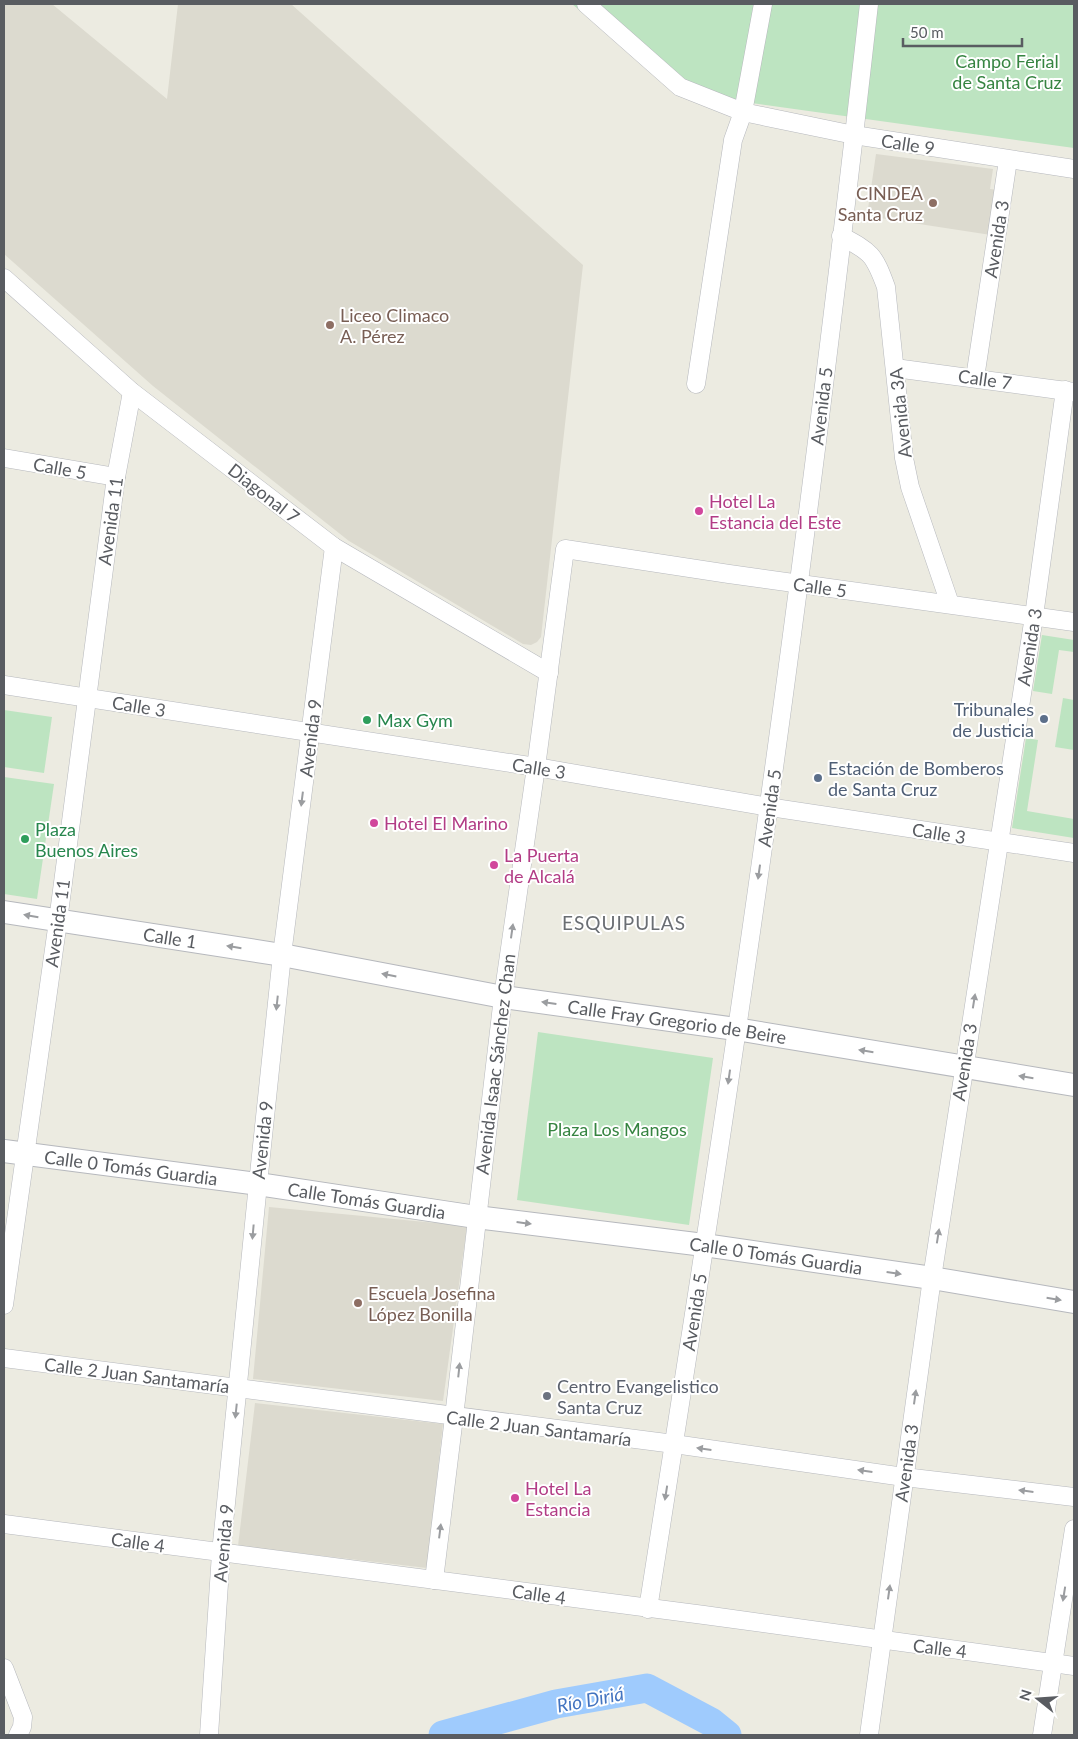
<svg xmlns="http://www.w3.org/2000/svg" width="1078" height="1739" viewBox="0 0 1078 1739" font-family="Lato,sans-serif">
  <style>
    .education { fill: #dcdacf }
    .green { fill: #bde4c1 }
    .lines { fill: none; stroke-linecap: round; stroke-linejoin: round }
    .river { stroke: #9fcbfd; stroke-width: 29 }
    .minor-casing { stroke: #b6b8bd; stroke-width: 19 }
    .tertiary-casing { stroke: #b6b8bd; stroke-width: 24 }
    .minor { stroke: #fff; stroke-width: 18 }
    .tertiary { stroke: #fff; stroke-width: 22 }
    .oneway { fill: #9b9da0 }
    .education-dot { fill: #8d6e63; stroke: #fff; stroke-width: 2 }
    .hotel-dot { fill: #d1479c; stroke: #fff; stroke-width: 2 }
    .service-dot { fill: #5c6f8a; stroke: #fff; stroke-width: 2 }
    .leisure-dot { fill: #2e9e5b; stroke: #fff; stroke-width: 2 }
    .worship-dot { fill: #6b7280; stroke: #fff; stroke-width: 2 }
    .labels { text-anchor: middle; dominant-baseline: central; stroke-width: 4; stroke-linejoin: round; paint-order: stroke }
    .park-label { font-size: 18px; fill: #368441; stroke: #fff }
    .street-label { font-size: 18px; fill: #595c61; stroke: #fff }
    .education-label { font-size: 18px; fill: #785e54; stroke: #fff; text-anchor: start }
    .hotel-label { font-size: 18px; fill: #b23c85; stroke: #fff; text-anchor: start }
    .service-label { font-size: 18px; fill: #4e5e75; stroke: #fff; text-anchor: end }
    .leisure-label { font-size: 18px; fill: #27864d; stroke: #fff; text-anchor: start }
    .worship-label { font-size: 18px; fill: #5b616d; stroke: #fff; text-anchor: start }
    .neighbourhood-label { font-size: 19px; letter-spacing: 1px; fill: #6a6e73; stroke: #fff }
    .water-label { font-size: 19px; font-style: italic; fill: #4374c0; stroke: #fff }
  </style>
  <rect width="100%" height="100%" fill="#ecebe1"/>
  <g class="education">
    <polygon points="4,4 52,4 167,99 178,4 291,4 583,265 541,637 537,642 531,645 523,644 349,541 153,386 4,254"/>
    <polygon points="876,154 993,169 990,189 999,190 991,235 867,216"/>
    <polygon points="269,1207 467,1226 443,1401 253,1379"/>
    <polygon points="255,1403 443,1424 427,1568 238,1546"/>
  </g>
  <g class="green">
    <polygon points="572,4 1074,4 1074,148 679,93"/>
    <polygon points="1042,635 1074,640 1074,652 1059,650 1052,694 1033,691"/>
    <polygon points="1063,698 1074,700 1074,750 1055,747"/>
    <polygon points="4,710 52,717 44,773 4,767"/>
    <polygon points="1026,738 1038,740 1027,811 1074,819 1074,838 1012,828"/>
    <polygon points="4,777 54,784 37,899 4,894"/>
    <polygon points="538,1032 713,1058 689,1225 517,1200"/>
  </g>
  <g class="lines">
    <polyline class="river" points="443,1735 556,1704 647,1688 711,1722 727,1735"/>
    <defs>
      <g id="minor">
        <polyline points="586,4 680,87 743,112 854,135 1074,169"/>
        <path d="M841 236C871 252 874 254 886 287L904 458 910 487 950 604"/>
        <polyline points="4,278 132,392 334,547 549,673"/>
        <polyline points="895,368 1074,392"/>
        <polyline points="975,378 1008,160"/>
        <polyline points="696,384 733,140 743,112 763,4"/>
        <polyline points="4,458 116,477"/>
        <polyline points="4,685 536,767 769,807 1074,853"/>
        <polyline points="4,1305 58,921 116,477 132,392"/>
        <polyline points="4,1358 674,1444 904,1477 1074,1497"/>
        <polyline points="4,1524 704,1615 1074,1666"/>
        <polyline points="434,1580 454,1417 503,997 536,767 565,549 729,574 1074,622"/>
        <path d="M648 1609C690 1341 732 1073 769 804 806 538 839 271 869 4"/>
        <polyline points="4,1668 23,1717 22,1727 18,1735"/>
        <polyline points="209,1735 221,1553 258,1184 282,955 334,547"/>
        <polyline points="869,1735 932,1278 1034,616 1065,390"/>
        <polyline points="1042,1735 1074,1529"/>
      </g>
      <g id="tertiary">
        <path id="s1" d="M4 912 282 955 503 997 736 1029 1074 1085"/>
        <path id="s2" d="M4 1151 258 1184 476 1217 704 1245 932 1278 1074 1302"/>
      </g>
    </defs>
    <use href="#minor" class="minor-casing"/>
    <use href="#tertiary" class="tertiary-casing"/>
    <use href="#minor" class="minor"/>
    <use href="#tertiary" class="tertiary"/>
  </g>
  <defs><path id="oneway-solid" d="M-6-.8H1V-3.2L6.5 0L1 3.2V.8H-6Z" transform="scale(1.25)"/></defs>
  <g class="oneway">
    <use href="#oneway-solid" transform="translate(302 799) rotate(97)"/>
    <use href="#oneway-solid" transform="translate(759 872) rotate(98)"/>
    <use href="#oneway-solid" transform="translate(31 916) rotate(-170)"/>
    <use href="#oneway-solid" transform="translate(512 931) rotate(-82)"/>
    <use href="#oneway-solid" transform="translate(234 947) rotate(-171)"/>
    <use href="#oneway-solid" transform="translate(389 975) rotate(-169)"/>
    <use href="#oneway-solid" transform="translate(974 1001) rotate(-81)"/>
    <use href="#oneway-solid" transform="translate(277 1003) rotate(96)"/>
    <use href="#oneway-solid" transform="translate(549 1003) rotate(-172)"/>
    <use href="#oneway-solid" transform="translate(866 1051) rotate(-171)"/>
    <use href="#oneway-solid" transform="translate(729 1077) rotate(98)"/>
    <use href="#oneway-solid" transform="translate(1026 1077) rotate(-171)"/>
    <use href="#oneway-solid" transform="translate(524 1223) rotate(7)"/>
    <use href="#oneway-solid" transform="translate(253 1232) rotate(95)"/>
    <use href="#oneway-solid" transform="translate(938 1236) rotate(-81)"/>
    <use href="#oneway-solid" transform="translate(894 1273) rotate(8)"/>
    <use href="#oneway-solid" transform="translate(1054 1299) rotate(9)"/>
    <use href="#oneway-solid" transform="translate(459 1370) rotate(-84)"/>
    <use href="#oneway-solid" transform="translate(915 1397) rotate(-82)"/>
    <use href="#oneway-solid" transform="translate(236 1411) rotate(96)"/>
    <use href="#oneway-solid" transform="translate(704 1449) rotate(-172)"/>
    <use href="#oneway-solid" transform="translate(865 1471) rotate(-172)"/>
    <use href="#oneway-solid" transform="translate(1026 1491) rotate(-173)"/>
    <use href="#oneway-solid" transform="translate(666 1493) rotate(99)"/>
    <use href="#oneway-solid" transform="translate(440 1531) rotate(-83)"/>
    <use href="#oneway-solid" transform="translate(889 1592) rotate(-82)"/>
    <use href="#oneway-solid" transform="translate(1064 1594) rotate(99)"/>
  </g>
  <g class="education-dot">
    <circle cx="933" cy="203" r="5"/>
    <circle cx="330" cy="325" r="5"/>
    <circle cx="358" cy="1303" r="5"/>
  </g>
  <g class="hotel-dot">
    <circle cx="699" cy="511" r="5"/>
    <circle cx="374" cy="823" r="5"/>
    <circle cx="494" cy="865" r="5"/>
    <circle cx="515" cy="1498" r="5"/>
  </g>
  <g class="service-dot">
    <circle cx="1044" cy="719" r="5"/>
    <circle cx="818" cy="778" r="5"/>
  </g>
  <g class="leisure-dot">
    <circle cx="367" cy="720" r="5"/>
    <circle cx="25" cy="839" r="5"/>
  </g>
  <circle class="worship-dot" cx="547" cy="1396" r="5"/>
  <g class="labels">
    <g class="park-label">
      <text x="1007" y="61">Campo Ferial<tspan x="1007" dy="21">de Santa Cruz</tspan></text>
      <text x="617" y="1129">Plaza Los Mangos</text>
    </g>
    <g class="street-label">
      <text transform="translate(908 144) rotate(9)">Calle 9</text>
      <text transform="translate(996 239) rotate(-81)">Avenida 3</text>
      <text transform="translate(985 379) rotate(8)">Calle 7</text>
      <text transform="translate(821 406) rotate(-83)">Avenida 5</text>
      <text transform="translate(900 413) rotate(-96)">Avenida 3A</text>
      <text transform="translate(60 468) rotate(10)">Calle 5</text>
      <text transform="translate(264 493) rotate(38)">Diagonal 7</text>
      <text transform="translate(110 521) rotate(-82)">Avenida 11</text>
      <text transform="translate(820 587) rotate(8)">Calle 5</text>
      <text transform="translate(1029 647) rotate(-81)">Avenida 3</text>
      <text transform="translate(139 706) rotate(9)">Calle 3</text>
      <text transform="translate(310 738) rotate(-83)">Avenida 9</text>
      <text transform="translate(539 768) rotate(9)">Calle 3</text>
      <text transform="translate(769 808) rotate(-82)">Avenida 5</text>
      <text transform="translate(939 833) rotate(9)">Calle 3</text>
      <text transform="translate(57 923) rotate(-82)">Avenida 11</text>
      <text stroke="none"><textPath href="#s1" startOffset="168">Calle 1</textPath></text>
      <text stroke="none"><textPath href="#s1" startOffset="682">Calle Fray Gregorio de Beire</textPath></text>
      <text transform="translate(964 1062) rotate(-81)">Avenida 3</text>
      <text transform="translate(495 1064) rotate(-83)">Avenida Isaac Sánchez Chan</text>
      <text transform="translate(262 1140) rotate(-84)">Avenida 9</text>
      <text stroke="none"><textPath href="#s2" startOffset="128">Calle 0 Tomás Guardia</textPath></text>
      <text stroke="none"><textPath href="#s2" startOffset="366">Calle Tomás Guardia</textPath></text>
      <text stroke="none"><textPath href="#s2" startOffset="779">Calle 0 Tomás Guardia</textPath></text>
      <text transform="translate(694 1312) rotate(-81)">Avenida 5</text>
      <text transform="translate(137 1375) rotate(7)">Calle 2 Juan Santamaría</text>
      <text transform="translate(539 1428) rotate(7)">Calle 2 Juan Santamaría</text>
      <text transform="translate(906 1463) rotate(-82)">Avenida 3</text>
      <text transform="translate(138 1542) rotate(8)">Calle 4</text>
      <text transform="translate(223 1543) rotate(-85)">Avenida 9</text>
      <text transform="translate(539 1594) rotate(8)">Calle 4</text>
      <text transform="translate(940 1648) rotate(7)">Calle 4</text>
    </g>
    <g class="education-label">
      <text x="923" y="193" text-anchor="end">CINDEA<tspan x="923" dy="21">Santa Cruz</tspan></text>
      <text x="340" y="315">Liceo Climaco<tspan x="340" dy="21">A. Pérez</tspan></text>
      <text x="368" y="1293">Escuela Josefina<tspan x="368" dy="21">López Bonilla</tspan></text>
    </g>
    <g class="hotel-label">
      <text x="709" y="501">Hotel La<tspan x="709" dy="21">Estancia del Este</tspan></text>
      <text x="384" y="823">Hotel El Marino</text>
      <text x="504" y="855">La Puerta<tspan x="504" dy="21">de Alcalá</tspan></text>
      <text x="525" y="1488">Hotel La<tspan x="525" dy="21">Estancia</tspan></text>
    </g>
    <g class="service-label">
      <text x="1034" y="709">Tribunales<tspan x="1034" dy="21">de Justicia</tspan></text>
      <text x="828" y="768" text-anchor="start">Estación de Bomberos<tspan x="828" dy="21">de Santa Cruz</tspan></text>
    </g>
    <g class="leisure-label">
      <text x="377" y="720">Max Gym</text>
      <text x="35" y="829">Plaza<tspan x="35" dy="21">Buenos Aires</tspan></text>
    </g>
    <g class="worship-label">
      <text x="557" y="1386">Centro Evangelistico<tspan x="557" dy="21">Santa Cruz</tspan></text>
    </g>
    <g class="neighbourhood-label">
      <text x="624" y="922">ESQUIPULAS</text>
    </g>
    <g class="water-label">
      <text transform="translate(590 1699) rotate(-11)">Río Diriá</text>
    </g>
  </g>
  <rect width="1078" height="1739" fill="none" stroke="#595c61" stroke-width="10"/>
  <g transform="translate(1038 1699) rotate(287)" stroke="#ffffff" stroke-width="4" paint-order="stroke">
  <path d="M0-4L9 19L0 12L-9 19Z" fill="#595c61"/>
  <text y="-8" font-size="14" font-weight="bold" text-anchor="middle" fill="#595c61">N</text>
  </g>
  <path d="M903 38v8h119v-8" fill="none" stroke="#595c61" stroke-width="2.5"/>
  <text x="910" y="38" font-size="15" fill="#595c61" stroke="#ffffff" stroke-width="4" paint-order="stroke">50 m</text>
</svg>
